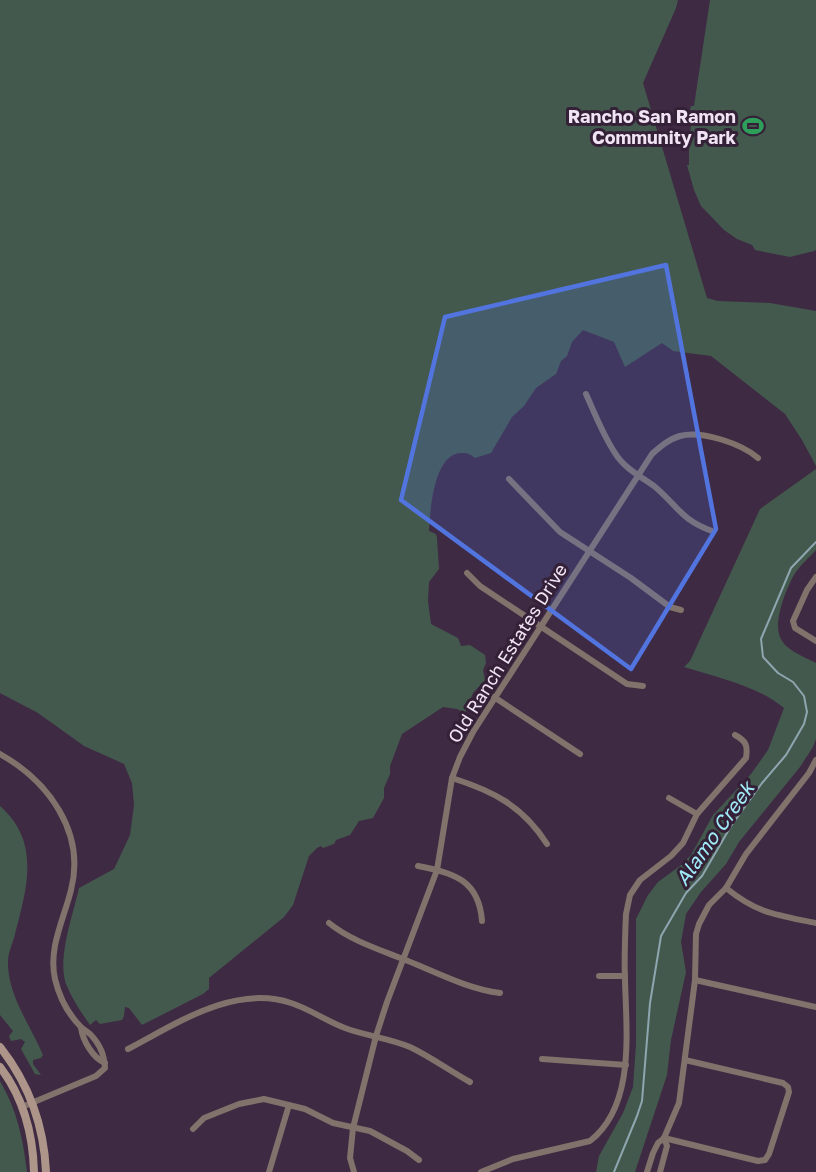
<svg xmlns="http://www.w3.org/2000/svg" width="816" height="1172" viewBox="0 0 816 1172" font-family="'Golos Text',sans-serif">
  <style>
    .green { fill: #44594e }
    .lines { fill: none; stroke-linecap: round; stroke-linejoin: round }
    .stream { stroke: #8da6af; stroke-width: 2 }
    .street { stroke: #81726b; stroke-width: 6 }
    .secondary { stroke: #ad9589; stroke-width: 8 }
    .marked { fill: #5274df; fill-opacity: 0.2; stroke: #5274df; stroke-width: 4.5; stroke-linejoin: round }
    .labels { text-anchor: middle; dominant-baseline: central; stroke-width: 6; stroke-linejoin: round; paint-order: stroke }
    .poi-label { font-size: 18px; font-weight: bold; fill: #f1e4f4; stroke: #342138; text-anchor: end }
    .street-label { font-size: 18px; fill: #f1e4f4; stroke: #342138 }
    .water-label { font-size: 20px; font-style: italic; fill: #a0ebf8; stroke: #342138 }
  </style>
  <rect width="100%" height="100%" fill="#3e2a42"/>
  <g class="green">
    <path d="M0 0H678L676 8 643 83 707 298 718 301 770 303 816 311V466L802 440 785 414 711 356 673 351 662 343 625 367 614 342 583 330 572 342 567 356 561 361 556 374 536 388 524 406 512 417 491 453 475 458C470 454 468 453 462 453 434 452 430 510 429 531L436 534 437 538 439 569 429 582 428 601 431 624 458 638 461 646 470 645 485 655 486 663 483 670 485 680 473 693 465 713 457 709 443 707 402 734 390 766V774L384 788V798L373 818 359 821 350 835 336 840 334 844 323 848 321 846 317 848 309 856 293 905 284 917 209 978V989L203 994 142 1025 129 1008 125 1007 124 1016 122 1020 100 1024 96 1020 90 1025C81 1012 72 999 66 984 57 958 73 915 79 888L114 869 130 835 134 805 132 783 124 764 84 746 38 713 0 693Z"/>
    <polygon points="710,0 816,0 816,250 814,251 790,257 755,250 752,245 737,239 724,230 701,206 694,190 687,165 689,165 689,141 693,111 690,110 691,106 694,106"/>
    <path d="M816 469V550C809 558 799 566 794 575 786 589 772 624 781 639 787 651 805 657 816 663V739L813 747 800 767 739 842 726 864 701 892 686 914 681 942 686 972 671 1040 667 1075 635 1172H596L599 1156 623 1113 633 1087 636 1044V919L648 895 658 882 680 866 691 855 713 815 751 774 768 750 784 708C756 685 718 678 684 667L690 661 760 509Z"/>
    <path d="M0 806C41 842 27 888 15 934 13 943 8 952 8 961 7 995 31 1026 43 1055L41 1058 33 1060V1064L41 1075 35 1074 21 1049 25 1042 21 1039 11 1041 9 1036 13 1031 0 1015Z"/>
    <path d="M0 1081C17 1110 23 1139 27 1172H0Z"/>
  </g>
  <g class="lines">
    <polyline class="stream" points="614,1172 637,1116 642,1101 650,1003 661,936 686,893 702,876 731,826 762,783 786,755 804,724 807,712 804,696 793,682 778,673 763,657 761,639 791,568 816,542"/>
    <g class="street">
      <path d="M586 394C595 414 603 435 615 453 624 468 640 476 654 486 677 505 681 520 712 531"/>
      <polyline points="509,479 560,532 631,578 670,607 681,610"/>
      <polyline points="467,573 480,586 627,684 643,686"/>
      <polyline points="816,577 807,590 793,621 795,628 816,641"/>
      <polyline points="494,697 580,754"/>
      <path d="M0 754C48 781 86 832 71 890 64 919 48 948 55 979 59 996 68 1014 81 1027 84 1030 88 1032 91 1035 101 1046 104 1055 105 1068L96 1076 22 1107"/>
      <path d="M452 778C493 791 523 806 547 844"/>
      <polyline points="669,798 697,814"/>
      <path d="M418 866C454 873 479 880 482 921"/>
      <path d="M726 888C758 914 777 915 816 923"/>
      <path d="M329 923C351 941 381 950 408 961 438 973 468 989 500 993"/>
      <polyline points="599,976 625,976"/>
      <polyline points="695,980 816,1007"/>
      <path d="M81 1028C83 1041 93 1058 105 1063"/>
      <path d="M128 1049C176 1024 234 984 291 1003 310 1009 326 1021 345 1028 366 1036 389 1038 410 1047 431 1057 450 1071 470 1082"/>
      <polyline points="542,1059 626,1065"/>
      <polyline points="193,1129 204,1118 239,1104 264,1099 305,1109 333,1123 370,1131 407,1151 419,1160"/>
      <polyline points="664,1138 758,1161 765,1160 769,1154 789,1092 788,1087 783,1083 685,1060"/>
      <polyline points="269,1172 289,1105"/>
      <path d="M354 1172 350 1158 353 1128 376 1036 387 1002 437 870 452 778 460 757 473 732 652 454C660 447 669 439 680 436 702 430 742 444 758 458"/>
      <path d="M481 1172 513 1159 590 1141C636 1105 626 1030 625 979 624 958 625 936 626 914L630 895 640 880 671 856 683 843 697 814 746 758C748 745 746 741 735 735"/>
      <polyline points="647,1172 653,1153 658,1143 664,1138 679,1103 695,980 696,934 699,924 709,905 726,888 746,854 809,773 816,760"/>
      <polyline points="660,1172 667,1146 664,1138"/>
    </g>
    <g class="secondary">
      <path d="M0 1047C29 1084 44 1125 46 1172"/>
      <path d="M0 1067C23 1097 33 1135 34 1172"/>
    </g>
  </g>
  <path class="marked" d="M666 265 716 529 631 669 401 500 445 317Z"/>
  <defs>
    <symbol id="stadium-bare" viewBox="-9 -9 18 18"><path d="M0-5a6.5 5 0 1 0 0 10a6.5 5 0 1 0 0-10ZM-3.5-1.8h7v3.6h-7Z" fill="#2e9e5b" stroke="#342138" stroke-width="2.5" paint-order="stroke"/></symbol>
  </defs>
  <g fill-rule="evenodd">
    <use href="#stadium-bare" x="738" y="111" width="30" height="30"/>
  </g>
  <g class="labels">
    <g class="poi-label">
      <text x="736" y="116">Rancho San Ramon<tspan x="736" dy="21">Community Park</tspan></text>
    </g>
    <g class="street-label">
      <text transform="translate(507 653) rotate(-58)">Old Ranch Estates Drive</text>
    </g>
    <g class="water-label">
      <text transform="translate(714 833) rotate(-55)">Alamo Creek</text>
    </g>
  </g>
</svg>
